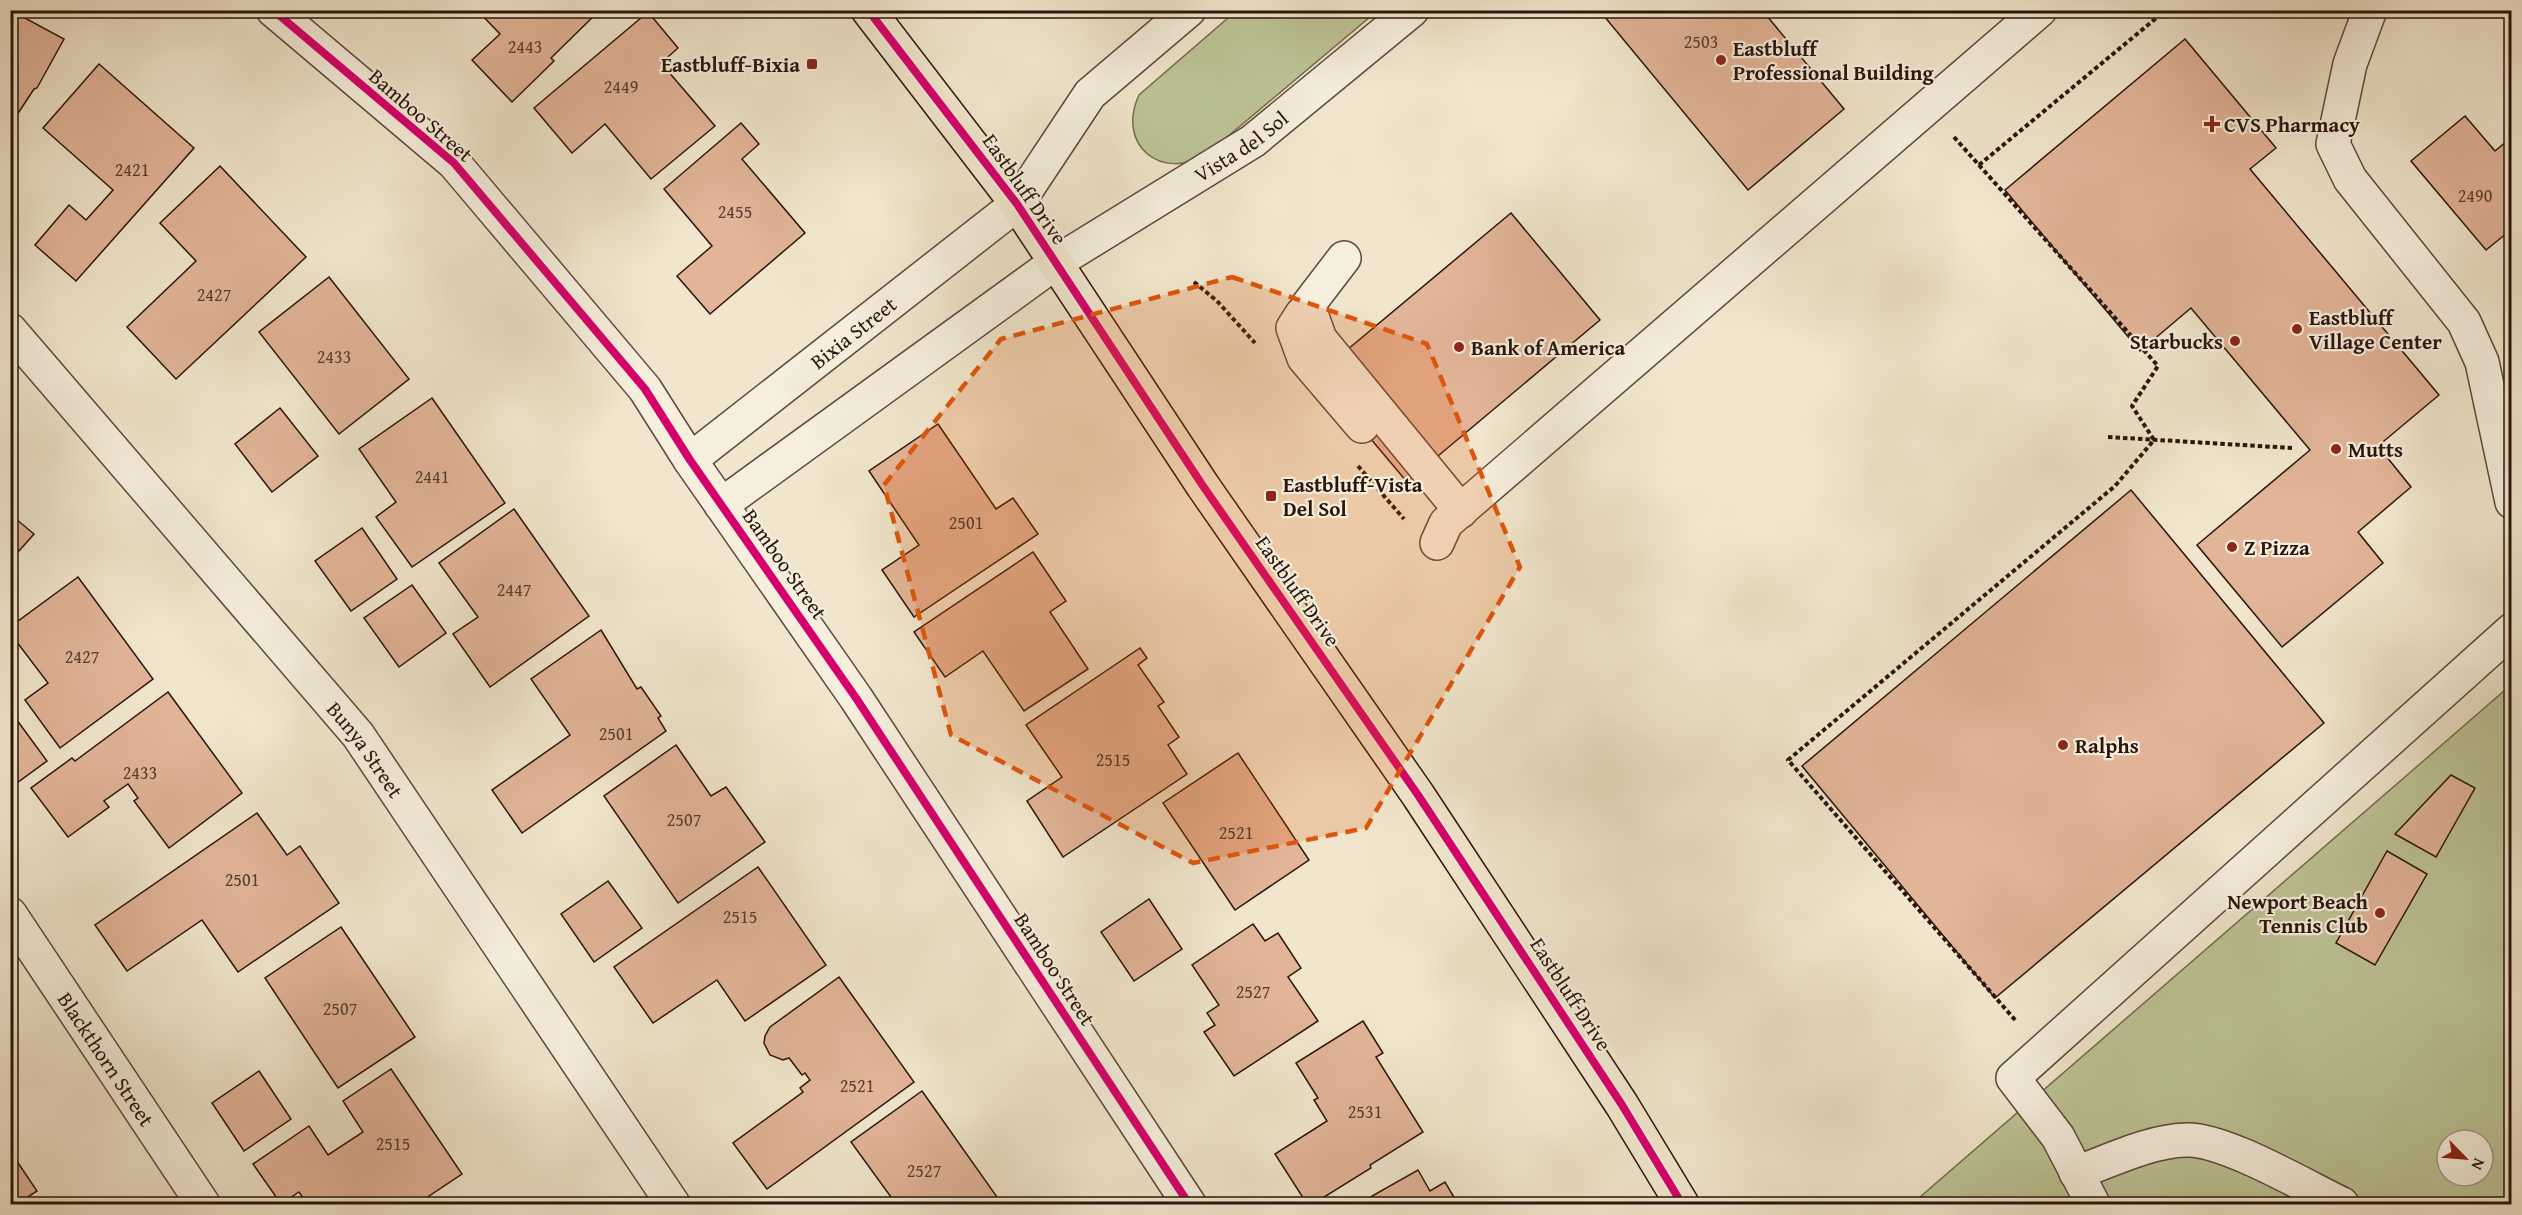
<svg xmlns="http://www.w3.org/2000/svg" width="2522" height="1215" viewBox="0 0 2522 1215" font-family="'Gentium Book Plus',serif">
  <style>
    .green { fill: #bdc496; stroke: #746c50; stroke-width: 1.5; fill-rule: evenodd }
    .building { fill: #e2b498; stroke: #2a140b; stroke-width: 1.5 }
    .lines { fill: none; stroke-linecap: round; stroke-linejoin: round }
    .minor-casing { stroke: #5c483c; stroke-width: 36 }
    .major-casing { stroke: #2a140b; stroke-width: 36 }
    .path { stroke: #2a140b; stroke-width: 4; stroke-dasharray: 4.5 3; stroke-linecap: butt }
    .minor { stroke: #f6efde; stroke-width: 33 }
    .major { stroke: #f1e6cd; stroke-width: 33 }
    .cycleway-casing { stroke: #f6efde; stroke-width: 11 }
    .cycleway { stroke: #d6006c; stroke-width: 8 }
    .marked { fill: #de560c; fill-opacity: 0.2; stroke: #de560c; stroke-width: 4.5; stroke-dasharray: 12 8; stroke-linejoin: round }
    .poi-dot { fill: #8f2418; stroke: #f6efde; stroke-width: 2 }
    .labels { text-anchor: middle; dominant-baseline: central; stroke-width: 4.5; stroke-linejoin: round; paint-order: stroke }
    .number-label { font-size: 18px; fill: #583c2e }
    .poi-label { font-size: 21px; font-weight: bold; fill: #2a140b; stroke: #f6efde; text-anchor: start }
    .street-label { font-size: 21px; fill: #2a140b; stroke: #f6efde }
  </style>
  <rect width="100%" height="100%" fill="#f1e6cd"/>
  <filter id="stains"><feTurbulence type="fractalNoise" baseFrequency=".00333" numOctaves="4"/><feColorMatrix values="0 0 0 0 .2 0 0 0 0 .09 0 0 0 0 .02 0 0 0 .5 -.17"/></filter>
  <radialGradient id="worn" r=".72"><stop offset=".6" stop-color="#630" stop-opacity="0"/><stop offset="1" stop-color="#630" stop-opacity=".3"/></radialGradient>
  <g class="green">
    <path d="M1236 11H1377L1207 154C1161 182 1116 145 1139 95Z"/>
    <path d="M2511 685V1204H1912ZM2447 1140H2483V1176H2447Z"/>
  </g>
  <g class="building">
    <polygon points="10,10 64,39 37,88 34,89 13,121 10,120"/>
    <polygon points="477,10 600,10 551,58 554,61 512,102 472,60 500,34"/>
    <polygon points="1599,10 1762,10 1844,109 1748,190"/>
    <polygon points="648,12 678,48 661,63 715,126 651,179 605,124 572,153 534,108"/>
    <polygon points="2185,39 2276,148 2250,169 2439,395 2378,446 2411,487 2358,532 2383,563 2282,647 2197,545 2310,450 2191,308 2140,351 2005,190"/>
    <polygon points="99,64 194,148 76,281 35,245 69,205 86,220 113,190 43,128"/>
    <polygon points="2465,116 2495,151 2506,142 2512,149 2512,229 2486,250 2411,161"/>
    <polygon points="741,123 759,144 742,159 805,233 710,314 677,276 712,246 664,189"/>
    <polygon points="220,166 306,257 176,379 127,327 196,261 160,223"/>
    <polygon points="1511,213 1600,320 1407,482 1317,375"/>
    <polygon points="329,277 409,379 339,434 259,332"/>
    <polygon points="432,398 505,503 412,567 376,517 396,502 359,449"/>
    <polygon points="280,408 318,456 272,492 235,444"/>
    <polygon points="938,424 996,509 1013,498 1038,534 914,617 882,570 919,545 869,471"/>
    <polygon points="2131,490 2324,723 1995,998 1802,766"/>
    <polygon points="514,509 589,616 490,687 453,634 478,617 439,563"/>
    <polygon points="10,514 34,534 10,561"/>
    <polygon points="362,528 397,579 351,611 315,561"/>
    <polygon points="1033,552 1066,601 1050,612 1088,669 1024,711 983,651 945,677 914,632"/>
    <polygon points="78,577 153,679 60,748 25,700 48,683 10,633 10,627"/>
    <polygon points="412,585 446,633 399,667 364,618"/>
    <polygon points="601,630 637,689 641,687 661,716 658,718 666,731 522,833 492,790 570,735 531,679"/>
    <polygon points="1140,648 1147,658 1138,665 1164,702 1158,706 1179,737 1168,745 1187,774 1063,857 1027,801 1062,777 1026,725"/>
    <polygon points="168,692 242,793 169,848 134,801 138,798 128,784 104,801 109,807 68,837 31,788 72,758 75,761"/>
    <polygon points="11,712 47,761 10,788 10,713"/>
    <polygon points="676,745 711,796 726,787 765,842 678,903 604,796"/>
    <polygon points="1238,753 1309,860 1235,910 1163,803"/>
    <polygon points="2451,775 2475,788 2436,857 2395,834"/>
    <polygon points="257,813 287,855 300,846 339,903 238,972 202,920 127,971 95,925"/>
    <polygon points="2387,851 2427,874 2375,965 2336,943"/>
    <polygon points="758,867 826,965 745,1021 717,980 653,1023 614,967"/>
    <polygon points="608,881 642,928 594,962 561,914"/>
    <polygon points="1149,899 1182,949 1134,981 1101,932"/>
    <polygon points="1253,924 1265,941 1278,933 1301,968 1288,977 1318,1021 1234,1076 1204,1032 1215,1025 1207,1013 1219,1005 1192,965"/>
    <polygon points="341,927 415,1037 338,1088 265,978"/>
    <polygon points="839,977 914,1082 767,1189 733,1143 803,1092 800,1088 810,1080 805,1073 802,1075 789,1058 783,1060 770,1055 764,1043 765,1036 770,1027"/>
    <polygon points="1363,1021 1383,1053 1376,1057 1423,1132 1370,1165 1371,1168 1313,1204 1307,1204 1275,1154 1327,1121 1314,1100 1318,1098 1296,1063"/>
    <polygon points="391,1069 462,1174 417,1204 307,1204 299,1192 281,1204 253,1164 309,1126 328,1155 363,1132 343,1101"/>
    <polygon points="259,1071 291,1119 244,1151 212,1103"/>
    <polygon points="922,1091 997,1197 986,1204 881,1204 891,1197 851,1142"/>
    <polygon points="10,1151 37,1191 17,1204 10,1204"/>
    <polygon points="1418,1170 1430,1191 1445,1182 1458,1204 1358,1204"/>
  </g>
  <g class="lines">
    <defs>
      <g id="minor">
        <polyline points="273,10 454,163 645,389 690,460 856,698 1189,1204"/>
        <polyline points="2370,10 2350,64 2333,144 2350,179 2464,322 2482,362 2512,502"/>
        <polyline points="1344,258 1308,305 1320,339 1461,511"/>
        <polyline points="1302,314 1293,328 1304,358 1362,426"/>
        <path id="s1" d="M10 330 358 735 673 1204"/>
        <path id="s2" d="M690 460 1017 204 1090 94 1189 10"/>
        <path id="s3" d="M721 505 1055 263 1253 141 1412 10"/>
        <polyline points="1437,543 1446,523 2040,10"/>
        <path id="s4" d="M10 914 203 1204"/>
        <path d="M2076 1173C2110 1161 2149 1141 2186 1140 2223 1138 2306 1187 2342 1204"/>
        <polyline points="2093,1204 2058,1137 2013,1078 2512,630"/>
      </g>
      <polyline id="major" points="868,10 1017,204 1203,486 1418,795 1622,1105 1682,1204"/>
    </defs>
    <use href="#minor" class="minor-casing"/>
    <use href="#major" class="major-casing"/>
    <g class="path">
      <polyline points="2508,129 2512,115"/>
      <polyline points="1954,137 2158,366 2132,406 2154,440 2115,486 1788,760 2016,1021"/>
      <polyline points="1979,165 2166,10"/>
      <polyline points="1194,282 1217,301 1255,343"/>
      <polyline points="2108,437 2292,448"/>
      <polyline points="1358,466 1404,519"/>
    </g>
    <use href="#minor" class="minor"/>
    <use href="#major" class="major"/>
    <defs>
      <g id="cycleway">
        <polyline points="273,10 454,163 645,389 690,460 856,698 1189,1204"/>
        <polyline points="868,10 1017,204 1203,486 1418,795 1622,1105 1682,1204"/>
      </g>
    </defs>
    <use href="#cycleway" class="cycleway-casing"/>
    <use href="#cycleway" class="cycleway"/>
  </g>
  <path class="marked" d="M1232 277 1427 344 1520 567 1366 828 1193 863 951 735 884 485 1001 339Z"/>
  <g class="poi-dot">
    <circle cx="1721" cy="60" r="6"/>
    <rect x="806" y="58" width="12" height="12" rx="3"/>
    <path d="M2209 115h6v6h6v6h-6v6h-6v-6h-6v-6h6z"/>
    <circle cx="2297" cy="329" r="6"/>
    <circle cx="2235" cy="341" r="6"/>
    <circle cx="1459" cy="347" r="6"/>
    <circle cx="2336" cy="449" r="6"/>
    <rect x="1265" y="490" width="12" height="12" rx="3"/>
    <circle cx="2232" cy="547" r="6"/>
    <circle cx="2063" cy="745" r="6"/>
    <circle cx="2380" cy="913" r="6"/>
  </g>
  <g class="labels">
    <g class="number-label">
      <text x="1701" y="41">2503</text>
      <text x="525" y="46">2443</text>
      <text x="621" y="86">2449</text>
      <text x="132" y="169">2421</text>
      <text x="2475" y="195">2490</text>
      <text x="735" y="211">2455</text>
      <text x="214" y="294">2427</text>
      <text x="334" y="356">2433</text>
      <text x="432" y="476">2441</text>
      <text x="966" y="522">2501</text>
      <text x="514" y="589">2447</text>
      <text x="82" y="656">2427</text>
      <text x="616" y="733">2501</text>
      <text x="1113" y="759">2515</text>
      <text x="140" y="772">2433</text>
      <text x="684" y="819">2507</text>
      <text x="1236" y="832">2521</text>
      <text x="242" y="879">2501</text>
      <text x="740" y="916">2515</text>
      <text x="1253" y="991">2527</text>
      <text x="340" y="1008">2507</text>
      <text x="857" y="1085">2521</text>
      <text x="1365" y="1111">2531</text>
      <text x="393" y="1143">2515</text>
      <text x="924" y="1170">2527</text>
    </g>
    <g class="poi-label">
      <text x="1733" y="48">Eastbluff<tspan x="1733" dy="24">Professional Building</tspan></text>
      <text x="800" y="64" text-anchor="end">Eastbluff-Bixia</text>
      <text x="2224" y="124">CVS Pharmacy</text>
      <text x="2309" y="317">Eastbluff<tspan x="2309" dy="24">Village Center</tspan></text>
      <text x="2223" y="341" text-anchor="end">Starbucks</text>
      <text x="1471" y="347">Bank of America</text>
      <text x="2348" y="449">Mutts</text>
      <text x="1283" y="484">Eastbluff-Vista<tspan x="1283" dy="24">Del Sol</tspan></text>
      <text x="2244" y="547">Z Pizza</text>
      <text x="2075" y="745">Ralphs</text>
      <text x="2368" y="901" text-anchor="end">Newport Beach<tspan x="2368" dy="24">Tennis Club</tspan></text>
    </g>
    <g class="street-label">
      <text transform="translate(421 115) rotate(41)">Bamboo Street</text>
      <text stroke="none"><textPath href="#s3" startOffset="632">Vista del Sol</textPath></text>
      <text transform="translate(1025 189) rotate(55)">Eastbluff Drive</text>
      <text stroke="none"><textPath href="#s2" startOffset="207">Bixia Street</textPath></text>
      <text transform="translate(785 564) rotate(55)">Bamboo Street</text>
      <text transform="translate(1298 591) rotate(55)">Eastbluff Drive</text>
      <text stroke="none"><textPath href="#s1" startOffset="550">Bunya Street</textPath></text>
      <text transform="translate(1055 969) rotate(57)">Bamboo Street</text>
      <text transform="translate(1571 994) rotate(57)">Eastbluff Drive</text>
      <text stroke="none"><textPath href="#s4" startOffset="174">Blackthorn Street</textPath></text>
    </g>
  </g>
  <rect width="2522" height="1215" fill="none" stroke="#f1e6cd" stroke-width="36"/>
  <rect x="12" y="12" width="2498" height="1191" fill="none" stroke="#2a140b" stroke-width="3"/>
  <rect x="18" y="18" width="2486" height="1179" fill="none" stroke="#2a140b" stroke-width="1.5"/>
  <g transform="translate(2465 1158) rotate(115)"><circle r="28" fill="#f6efde" stroke="#a4978a" stroke-width="1.5"/>
  <path d="M0-4.5L10 22L0 15L-10 22Z" fill="#8f2418"/>
  <text y="-9" font-size="16" font-weight="bold" text-anchor="middle" fill="#2a140b">N</text>
  </g>
  <rect width="100%" height="100%" filter="url(#stains)"/>
  <rect width="100%" height="100%" fill="url(#worn)"/>
</svg>
